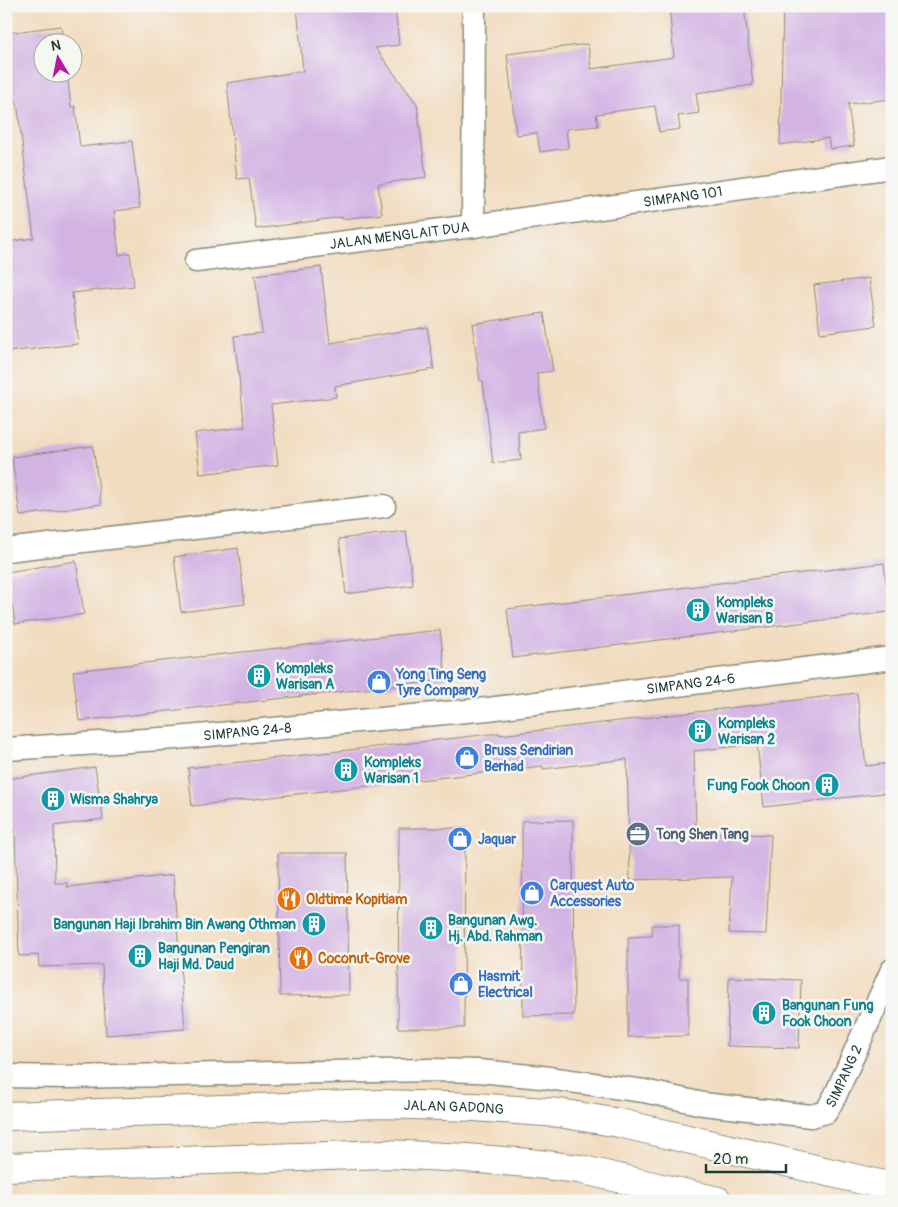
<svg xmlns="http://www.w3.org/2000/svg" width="898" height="1207" viewBox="0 0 898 1207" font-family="Pangolin,sans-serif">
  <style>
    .building { fill: #d3b3e4 }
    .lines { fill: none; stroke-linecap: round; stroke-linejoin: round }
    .minor-casing { stroke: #888c7a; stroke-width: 25 }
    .primary-casing { stroke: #888c7a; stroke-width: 30 }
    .minor { stroke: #fff; stroke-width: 22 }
    .primary { stroke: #fff; stroke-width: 28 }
    .labels { text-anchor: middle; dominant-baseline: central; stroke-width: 5; stroke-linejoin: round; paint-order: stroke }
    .street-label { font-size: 14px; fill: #1f3d34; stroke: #f6f6f2 }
    .culture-label { font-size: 14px; font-weight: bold; fill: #0d838f; stroke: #f6f6f2; text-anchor: start }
    .shop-label { font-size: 14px; font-weight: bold; fill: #366cbe; stroke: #f6f6f2; text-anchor: start }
    .service-label { font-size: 14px; font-weight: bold; fill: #4e5e75; stroke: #f6f6f2; text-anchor: start }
    .food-label { font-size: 14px; font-weight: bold; fill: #c56008; stroke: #f6f6f2; text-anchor: start }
  </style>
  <rect width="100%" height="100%" fill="#f6f6f2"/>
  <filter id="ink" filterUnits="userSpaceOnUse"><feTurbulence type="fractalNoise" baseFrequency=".02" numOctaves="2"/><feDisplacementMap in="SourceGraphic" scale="10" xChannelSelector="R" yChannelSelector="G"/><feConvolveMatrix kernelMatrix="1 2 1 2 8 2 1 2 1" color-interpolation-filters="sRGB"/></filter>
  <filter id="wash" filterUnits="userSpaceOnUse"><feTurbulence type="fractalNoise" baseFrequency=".0096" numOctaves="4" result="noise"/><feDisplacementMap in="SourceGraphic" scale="20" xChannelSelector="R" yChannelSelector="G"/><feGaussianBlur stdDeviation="1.12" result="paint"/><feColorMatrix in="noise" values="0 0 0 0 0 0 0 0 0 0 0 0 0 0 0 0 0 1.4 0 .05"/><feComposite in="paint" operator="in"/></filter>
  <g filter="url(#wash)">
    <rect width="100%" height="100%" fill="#f2dcbf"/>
    <g id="blocks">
      <g class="building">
        <polygon points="297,6 395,6 399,45 375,48 417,104 426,177 378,184 382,214 342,219 342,217 256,229 249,178 237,179 227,83 303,71"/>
        <polygon points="669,6 744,6 753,85 696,93 699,113 678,116 680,129 659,132 655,106 596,114 598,126 566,129 568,148 540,152 537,133 516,135 507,54 588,44 591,69 674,57"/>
        <polygon points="783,6 892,6 892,99 848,104 854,146 830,149 828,138 780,145"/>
        <polygon points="61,26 63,42 42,42 42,72 67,72 71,107 75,106 80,147 132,141 140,208 114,211 119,255 130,253 134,286 72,293 78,344 6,352 6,242 34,238 17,102 6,104 6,33"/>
        <polygon points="321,267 330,343 427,327 434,369 335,386 336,397 271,405 278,465 200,474 195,433 245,427 234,336 262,333 255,275"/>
        <polygon points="869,278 876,326 820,333 814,285"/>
        <polygon points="544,313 553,371 537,373 544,428 518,432 521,460 493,463 483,381 480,381 472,324"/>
        <polygon points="93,446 101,504 20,516 12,457"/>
        <polygon points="406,531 413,585 346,594 339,539"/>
        <polygon points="238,548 245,604 181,612 174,557"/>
        <polygon points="76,561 84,614 15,624 7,572"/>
        <polygon points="884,563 889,612 513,658 507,609"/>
        <polygon points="440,630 446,680 79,721 73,671"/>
        <polygon points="857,693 866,766 892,763 892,792 764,807 757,744 694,751 696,832 771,835 766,934 729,933 732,877 630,880 627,759 543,769 543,766 192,806 188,768 500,733 500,735"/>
        <polygon points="95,767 103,819 54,826 55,883 67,883 67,887 173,875 185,1029 106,1035 102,965 39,967 38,955 19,956 15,831 6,832 6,779"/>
        <polygon points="573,820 574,1015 523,1016 522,821"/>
        <polygon points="399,828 465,828 464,1028 398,1028"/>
        <polygon points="278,853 347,853 349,995 280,996"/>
        <polygon points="652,925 679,925 679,978 688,978 688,1036 628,1037 628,937 652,936"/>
        <polygon points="729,977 801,980 799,1048 727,1046"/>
      </g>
    </g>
  </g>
  <g filter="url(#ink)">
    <use href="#blocks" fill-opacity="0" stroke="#888c7a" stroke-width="1"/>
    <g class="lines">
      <defs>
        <g id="minor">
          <polyline points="473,226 474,6"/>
          <path id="s1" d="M196 261 473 226 892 167"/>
          <polyline points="6,550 384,506"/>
          <path id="s2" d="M6 749 176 738 488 709 892 658"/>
          <path id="s3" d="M6 1076 68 1077 431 1070 479 1071 541 1077 644 1091 703 1104 811 1116 826 1112 835 1096 892 970"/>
        </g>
        <g id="primary">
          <path id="s4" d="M6 1116 382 1104 474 1107 559 1113 619 1123 892 1187"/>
          <polyline points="6,1167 386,1154 466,1158 529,1163 579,1169 718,1201"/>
        </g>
      </defs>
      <use href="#minor" class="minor-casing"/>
      <use href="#primary" class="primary-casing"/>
      <use href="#minor" class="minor"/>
      <use href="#primary" class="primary"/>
    </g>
  </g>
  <defs>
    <symbol id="building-disc" viewBox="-11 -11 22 22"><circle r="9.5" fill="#0f9aa8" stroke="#f6f6f2"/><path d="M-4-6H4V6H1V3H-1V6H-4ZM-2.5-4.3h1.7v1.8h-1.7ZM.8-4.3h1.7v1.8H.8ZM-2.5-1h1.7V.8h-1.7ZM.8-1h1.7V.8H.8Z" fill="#fff"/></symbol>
    <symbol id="shop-disc" viewBox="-11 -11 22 22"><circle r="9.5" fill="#3f7fe0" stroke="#f6f6f2"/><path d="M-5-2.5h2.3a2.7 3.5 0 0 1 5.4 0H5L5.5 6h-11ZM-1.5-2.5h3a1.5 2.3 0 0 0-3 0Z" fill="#fff"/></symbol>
    <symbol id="office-disc" viewBox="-11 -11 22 22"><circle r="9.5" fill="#5c6f8a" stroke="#f6f6f2"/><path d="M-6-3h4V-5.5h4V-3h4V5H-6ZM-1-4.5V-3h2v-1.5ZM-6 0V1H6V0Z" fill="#fff"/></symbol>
    <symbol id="restaurant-disc" viewBox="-11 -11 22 22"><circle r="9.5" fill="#e8710a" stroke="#f6f6f2"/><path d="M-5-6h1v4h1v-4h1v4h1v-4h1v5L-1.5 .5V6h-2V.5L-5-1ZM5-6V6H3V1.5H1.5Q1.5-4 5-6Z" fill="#fff"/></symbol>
  </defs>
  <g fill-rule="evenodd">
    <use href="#building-disc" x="684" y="596" width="28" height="28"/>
    <use href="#building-disc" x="245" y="662" width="28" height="28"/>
    <use href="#shop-disc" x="365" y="668" width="28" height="28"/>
    <use href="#building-disc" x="686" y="717" width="28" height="28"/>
    <use href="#shop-disc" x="453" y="744" width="28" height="28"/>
    <use href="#building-disc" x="332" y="756" width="28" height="28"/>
    <use href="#building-disc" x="813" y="771" width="28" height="28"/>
    <use href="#building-disc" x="39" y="785" width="28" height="28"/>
    <use href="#office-disc" x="624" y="820" width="28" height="28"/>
    <use href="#shop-disc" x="446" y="825" width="28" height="28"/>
    <use href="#shop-disc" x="518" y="879" width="28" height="28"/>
    <use href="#restaurant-disc" x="275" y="885" width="28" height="28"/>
    <use href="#building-disc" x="300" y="910" width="28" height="28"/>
    <use href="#building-disc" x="417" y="914" width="28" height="28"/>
    <use href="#building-disc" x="126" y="942" width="28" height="28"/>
    <use href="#restaurant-disc" x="287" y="944" width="28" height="28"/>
    <use href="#shop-disc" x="447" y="970" width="28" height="28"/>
    <use href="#building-disc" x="750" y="999" width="28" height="28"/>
  </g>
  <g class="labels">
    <g class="street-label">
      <text stroke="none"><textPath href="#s1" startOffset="491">SIMPANG 101</textPath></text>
      <text stroke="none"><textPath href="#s1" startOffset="205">JALAN MENGLAIT DUA</textPath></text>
      <text stroke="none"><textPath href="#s2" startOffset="688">SIMPANG 24-6</textPath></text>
      <text stroke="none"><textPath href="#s2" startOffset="242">SIMPANG 24-8</textPath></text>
      <text stroke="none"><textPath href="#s3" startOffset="864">SIMPANG 2</textPath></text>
      <text stroke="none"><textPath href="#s4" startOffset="448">JALAN GADONG</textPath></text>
    </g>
    <g class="culture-label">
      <text x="716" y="602">Kompleks<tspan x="716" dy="16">Warisan B</tspan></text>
      <text x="276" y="668">Kompleks<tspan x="276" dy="16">Warisan A</tspan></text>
      <text x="718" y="723">Kompleks<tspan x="718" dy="16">Warisan 2</tspan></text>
      <text x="364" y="762">Kompleks<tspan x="364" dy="16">Warisan 1</tspan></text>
      <text x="810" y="785" text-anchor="end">Fung Fook Choon</text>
      <text x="70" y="799">Wisma Shahrya</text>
      <text x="448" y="920">Bangunan Awg.<tspan x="448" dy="16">Hj. Abd. Rahman</tspan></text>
      <text x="296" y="924" text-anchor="end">Bangunan Haji Ibrahim Bin Awang Othman</text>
      <text x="158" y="948">Bangunan Pengiran<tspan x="158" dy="16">Haji Md. Daud</tspan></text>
      <text x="782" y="1005">Bangunan Fung<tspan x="782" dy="16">Fook Choon</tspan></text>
    </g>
    <g class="shop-label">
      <text x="396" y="674">Yong Ting Seng<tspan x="396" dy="16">Tyre Company</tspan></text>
      <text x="484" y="750">Bruss Sendirian<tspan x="484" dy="16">Berhad</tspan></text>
      <text x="478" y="839">Jaquar</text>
      <text x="550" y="885">Carquest Auto<tspan x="550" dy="16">Accessories</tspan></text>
      <text x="478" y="976">Hasmit<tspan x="478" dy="16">Electrical</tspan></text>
    </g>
    <g class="service-label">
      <text x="656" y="834">Tong Shen Tang</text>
    </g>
    <g class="food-label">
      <text x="306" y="899">Oldtime Kopitiam</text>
      <text x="318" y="958">Coconut-Grove</text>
    </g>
  </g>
  <rect width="898" height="1207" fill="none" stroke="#f6f6f2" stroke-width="25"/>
  <g transform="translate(58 58) rotate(350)"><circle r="24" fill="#f6f6f2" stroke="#a0aca6"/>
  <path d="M0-4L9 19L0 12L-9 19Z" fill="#b5179e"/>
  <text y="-8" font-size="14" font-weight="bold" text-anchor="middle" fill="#1f3d34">N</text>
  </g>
  <path d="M706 1164v8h80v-8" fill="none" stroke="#1f3d34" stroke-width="2.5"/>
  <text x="713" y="1164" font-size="15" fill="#1f3d34" stroke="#f6f6f2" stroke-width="4" paint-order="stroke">20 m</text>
</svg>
